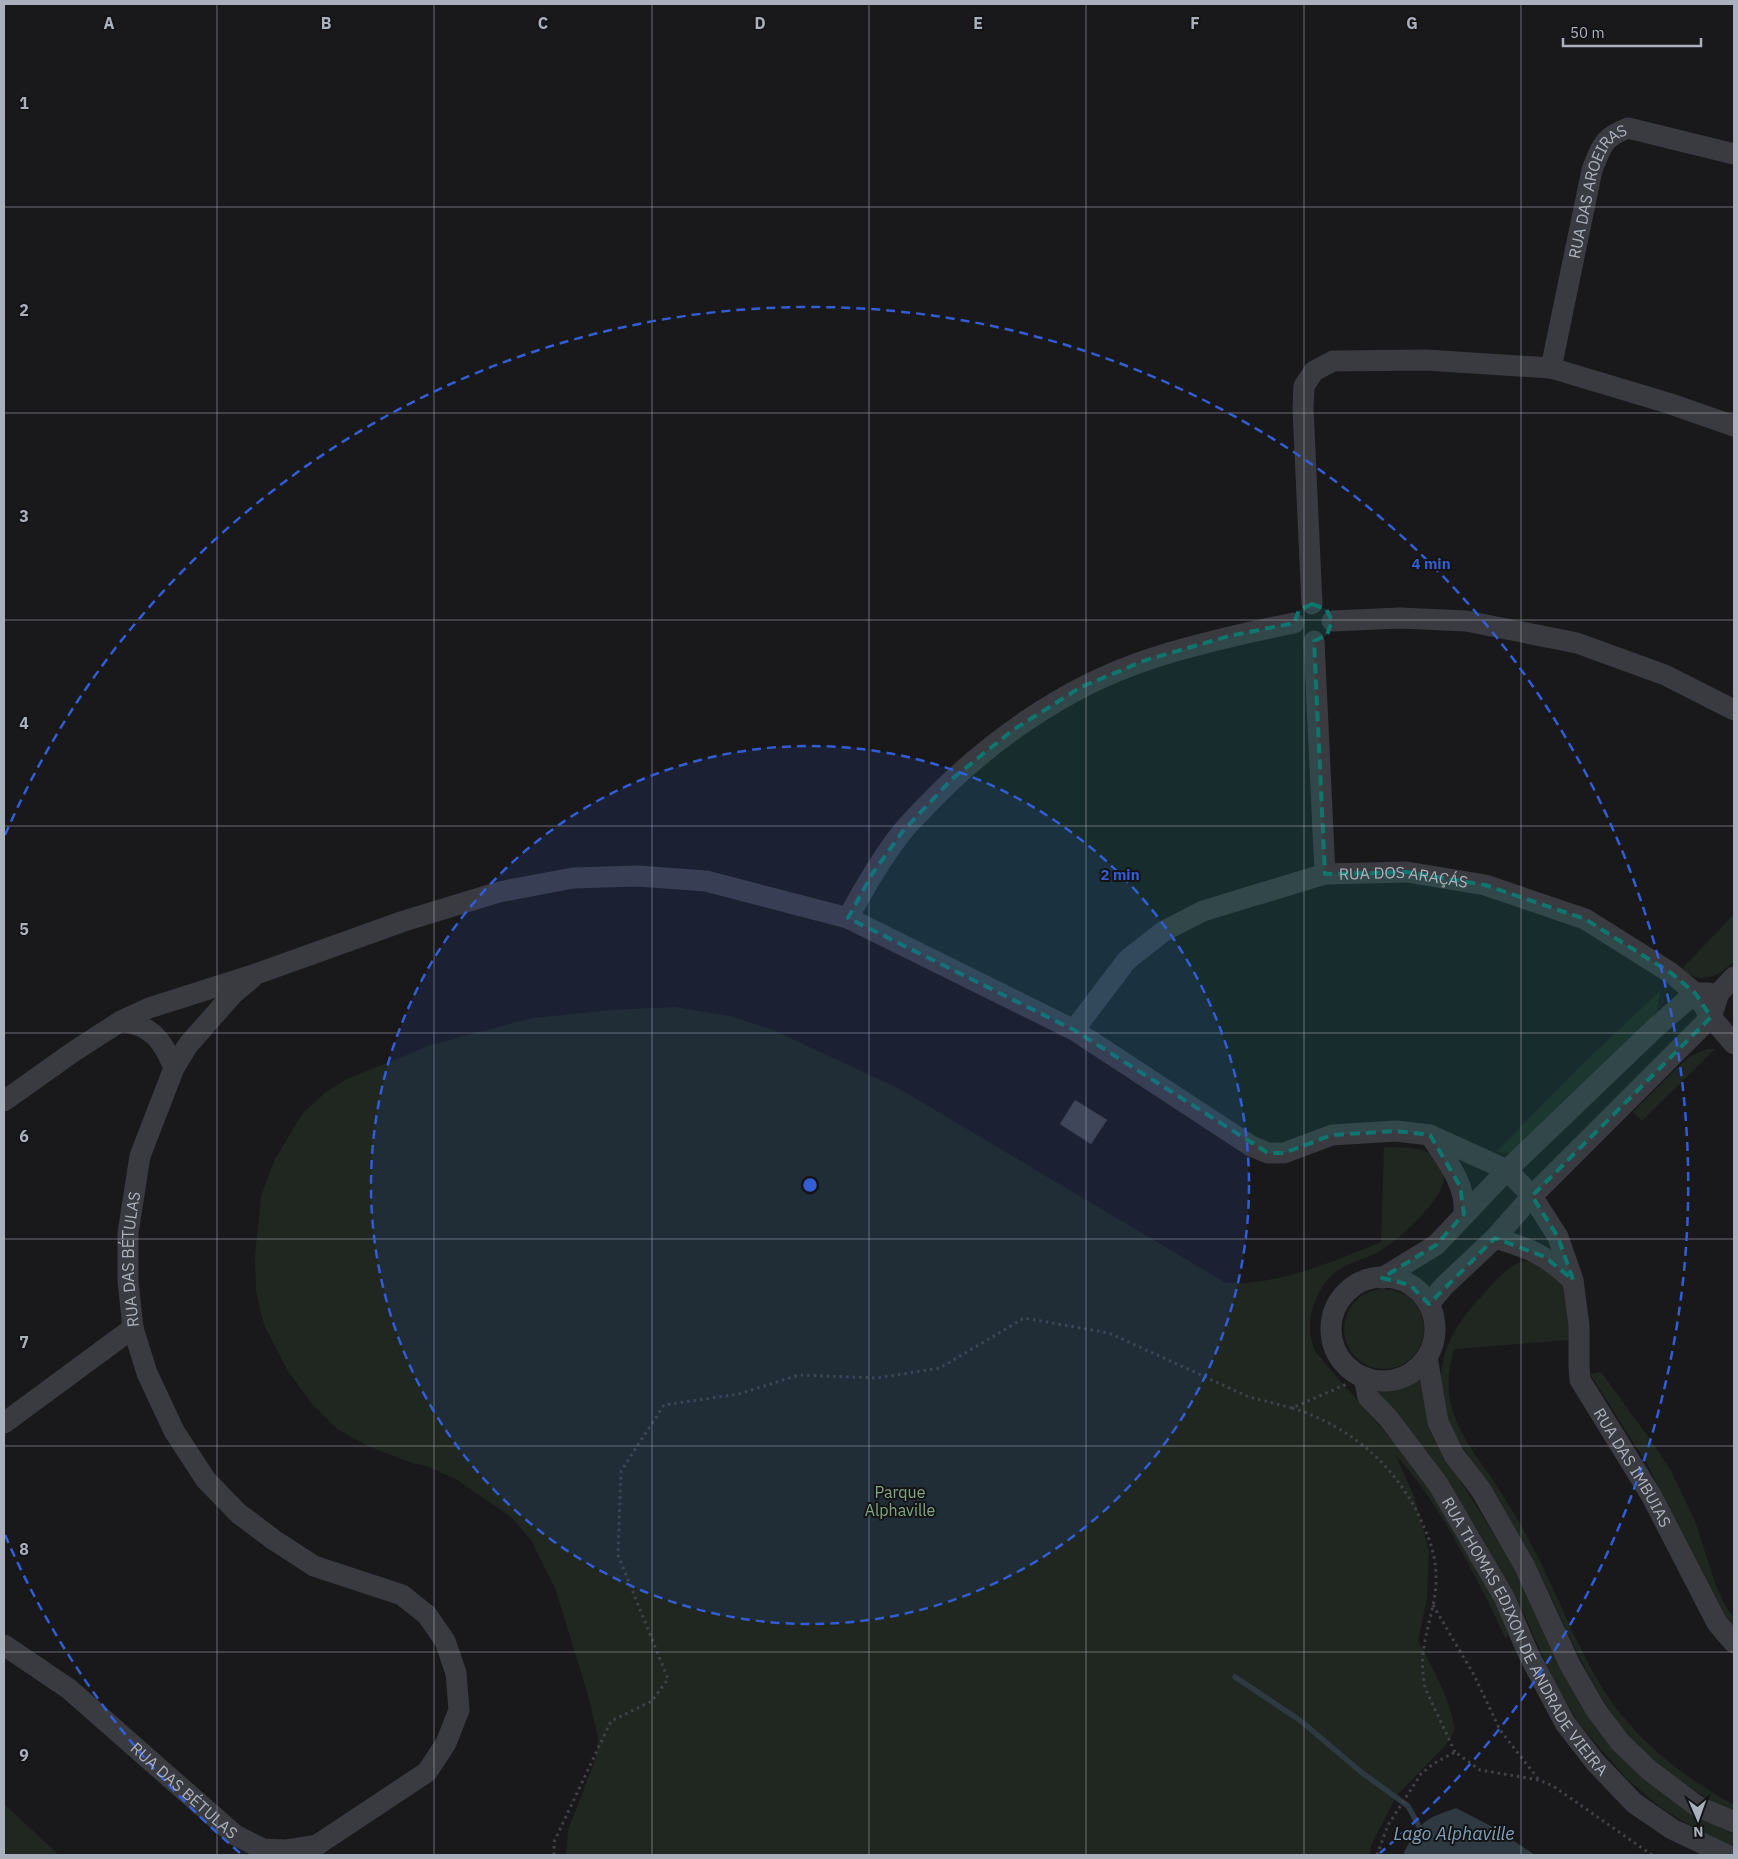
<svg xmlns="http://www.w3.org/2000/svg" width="1738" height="1859" viewBox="0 0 1738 1859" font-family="'IBM Plex Sans',sans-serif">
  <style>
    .green { fill: #1f2720 }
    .water { fill: #2e3941 }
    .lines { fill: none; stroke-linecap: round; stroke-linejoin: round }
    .stream { stroke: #2e3941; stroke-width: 5.5 }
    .building { fill: #434449; stroke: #333338 }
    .path { stroke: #404248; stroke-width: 3; stroke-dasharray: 2.5 4; stroke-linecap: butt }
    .street { stroke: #3a3b41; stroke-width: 21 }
    .marked { fill: #0f766e; fill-opacity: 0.2; stroke: #0f766e; stroke-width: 4; stroke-dasharray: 10 6; stroke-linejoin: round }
    .grid { fill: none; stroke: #abb1bc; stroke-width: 1; stroke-opacity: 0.55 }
    .ring { fill: none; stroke: #325dd4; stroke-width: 2.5; stroke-dasharray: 9 6 }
    .labels { text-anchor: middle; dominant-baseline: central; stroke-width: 4; stroke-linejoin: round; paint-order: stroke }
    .street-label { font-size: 16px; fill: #abb1bc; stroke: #141417 }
    .park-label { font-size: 16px; fill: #81a882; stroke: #141417 }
    .water-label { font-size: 18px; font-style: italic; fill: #80a0b9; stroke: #141417 }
    .grid-label { font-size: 16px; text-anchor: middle; font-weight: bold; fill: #abb1bc; stroke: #141417; stroke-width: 4; stroke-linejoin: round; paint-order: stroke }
    .centre { fill: #325dd4; stroke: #141417; stroke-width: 2.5 }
    .ring-label { font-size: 15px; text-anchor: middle; font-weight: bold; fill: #325dd4; stroke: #141417; stroke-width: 4; stroke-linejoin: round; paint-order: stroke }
  </style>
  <rect width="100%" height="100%" fill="#19191c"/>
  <g class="green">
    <path d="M1734 914V961C1716 979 1703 983 1680 971Z"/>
    <polygon points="1660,991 1657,1011 1652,1018 1518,1150 1508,1153 1496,1152 1578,1068"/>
    <path d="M675 1007 730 1016 770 1029 898 1088 1226 1283C1280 1285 1332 1262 1381 1242L1384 1147C1397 1148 1418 1146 1429 1153 1432 1155 1434 1158 1436 1162 1439 1165 1443 1170 1444 1174 1448 1196 1398 1241 1380 1251 1363 1261 1345 1262 1330 1277 1312 1297 1304 1326 1315 1351 1353 1398 1397 1441 1431 1491 1460 1534 1484 1580 1508 1626L1509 1633 1506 1639C1487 1599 1467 1559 1444 1521 1430 1499 1415 1475 1396 1456L1414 1496 1429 1551 1427 1598 1418 1641C1434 1670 1449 1697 1455 1730L1444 1747 1397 1795 1371 1845 1370 1855H566L568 1830 596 1758 598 1737 588 1695 555 1588 531 1540 512 1518 456 1479 426 1466 412 1463 370 1447 337 1429 311 1403 288 1371 265 1327 260 1310 256 1290 255 1256 261 1196 275 1159 302 1114 326 1092 347 1079 431 1045 533 1018 612 1010Z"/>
    <polygon points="1706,1049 1715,1049 1642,1121 1633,1112 1682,1063 1689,1057"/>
    <path d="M1532 1261 1544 1264 1564 1286 1570 1340 1454 1349C1448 1371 1446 1390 1453 1412 1461 1437 1478 1459 1493 1480 1506 1500 1519 1521 1530 1542 1561 1598 1580 1662 1620 1713 1651 1752 1691 1781 1734 1805V1812C1692 1792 1650 1763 1621 1726 1582 1675 1562 1615 1532 1559 1515 1529 1496 1498 1477 1469 1460 1443 1446 1426 1442 1394 1437 1356 1453 1327 1479 1299 1489 1288 1507 1266 1521 1262 1525 1261 1529 1262 1532 1261Z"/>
    <circle cx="1384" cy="1329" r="40"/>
    <polygon points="1601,1372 1649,1438 1670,1469 1695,1521 1715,1583 1726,1607 1734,1618 1734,1632 1728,1625 1647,1464 1590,1374"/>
    <polygon points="1423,1376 1454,1471 1502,1547 1532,1601 1551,1645 1687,1810 1734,1835 1734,1849 1714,1840 1661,1808 1626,1778 1580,1725 1556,1686 1524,1614 1477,1529 1447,1482 1377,1392"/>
    <polygon points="4,1804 5,1805 59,1855 4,1855"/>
  </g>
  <path class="water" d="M1456 1808 1491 1826 1535 1855H1405L1404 1852C1422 1821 1422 1820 1456 1808Z"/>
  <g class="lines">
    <polyline class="stream" points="1235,1677 1301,1721 1361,1772 1408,1806 1419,1826"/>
  </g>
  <polygon class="building" points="1075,1100 1107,1120 1091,1144 1060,1124"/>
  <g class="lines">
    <g class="path">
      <path d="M1292 1408C1351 1426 1399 1468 1423 1525 1432 1544 1437 1563 1436 1584 1435 1605 1427 1626 1424 1647 1421 1661 1423 1675 1425 1688L1455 1752"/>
      <polyline points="1433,1605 1474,1675 1500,1730 1539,1780"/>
      <polyline points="554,1855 554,1842 611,1721 652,1701 668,1679 618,1555 621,1471 664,1405 739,1394 799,1375 877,1378 940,1368 1024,1318 1109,1333 1249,1397 1292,1408 1347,1384"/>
      <polyline points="1377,1855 1388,1825 1421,1774 1433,1764 1455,1752 1480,1770 1539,1780 1553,1786 1652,1855"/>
    </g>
    <g class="street">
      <path id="s1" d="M1551 368 1592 170C1602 146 1602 138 1628 128L1734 154"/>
      <polyline points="1312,604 1303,408 1304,386 1314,371 1333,361 1426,360 1551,368 1668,403 1734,426"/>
      <polyline points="1332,621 1400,618 1466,621 1577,643 1665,675 1734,710"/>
      <polyline points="1314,641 1325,874"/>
      <path d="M848 918C864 888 881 859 902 832 909 823 918 815 925 807 986 743 1063 688 1147 660 1195 644 1245 633 1294 623"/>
      <path d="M121 1021C152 1025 163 1041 174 1068"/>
      <path id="s2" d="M1074 1030 1127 960 1164 931 1203 911 1325 874 1407 872 1485 885 1585 919 1671 973 1695 993 1711 1017 1734 1044"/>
      <path id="s3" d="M4 1101 73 1052 121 1021 149 1008 256 974 404 921 499 892 573 878 638 876 706 881 848 918 1074 1030 1251 1146 1268 1153H1284L1332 1135 1396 1131 1430 1135 1507 1170 1532 1196 1558 1237 1573 1280 1579 1326V1366L1580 1380 1651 1495 1717 1623 1734 1643"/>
      <path d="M1430 1135C1445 1159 1467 1184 1464 1214"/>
      <path d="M1495 1238C1528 1248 1545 1254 1571 1279"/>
      <circle cx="1383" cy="1329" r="52"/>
      <polyline points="1382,1278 1436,1245 1507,1170 1654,1029 1695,993 1709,993"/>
      <polyline points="1429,1304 1444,1286 1495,1238 1532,1196 1711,1017 1719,993 1734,977"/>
      <polyline points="1427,1357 1438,1422 1454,1455 1481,1490 1524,1565 1570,1665 1596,1710 1620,1742 1649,1770 1697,1806 1734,1822"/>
      <path id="s4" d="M1364 1377 1368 1397 1389 1419 1438 1484 1504 1597 1529 1655 1565 1723 1595 1762 1634 1803 1672 1829 1727 1855"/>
      <polyline points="4,1423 133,1328"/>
      <path id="s5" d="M4 1645 69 1689 235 1835 263 1849 285 1850 317 1845 427 1772 446 1743 459 1710 456 1673 445 1641 427 1615 402 1595 314 1566 274 1540 238 1513 206 1480 174 1431 147 1373 133 1328 128 1281V1233L140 1156 174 1068 188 1045 233 994 252 978"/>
    </g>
  </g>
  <path class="marked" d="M1312 604 1326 609 1332 621 1327 635 1314 641 1325 874 1407 872 1485 885 1585 919 1671 973 1695 993 1711 1017 1532 1196 1558 1237 1573 1280 1545 1257 1495 1238 1429 1304 1410 1285 1382 1278 1436 1245 1464 1214 1460 1186 1430 1135 1396 1131 1332 1135 1284 1153H1268L1074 1030 848 918 872 874 903 831 952 779 1013 730 1081 687 1146 660 1229 636 1294 623 1299 610Z"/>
  <path class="grid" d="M217 4V1855M434 4V1855M652 4V1855M869 4V1855M1086 4V1855M1304 4V1855M1521 4V1855M4 207H1734M4 413H1734M4 620H1734M4 826H1734M4 1033H1734M4 1239H1734M4 1446H1734M4 1652H1734"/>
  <circle cx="810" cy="1185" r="439" fill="#325dd4" fill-opacity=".12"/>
  <g class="ring">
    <circle cx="810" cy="1185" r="439"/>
    <path d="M240 1853A878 878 0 0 1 5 1535M5 835A878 878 0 1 1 1380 1853"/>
  </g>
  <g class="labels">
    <g class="street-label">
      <text stroke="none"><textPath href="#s1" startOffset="185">RUA DAS AROEIRAS</textPath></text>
      <text stroke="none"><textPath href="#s2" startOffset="385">RUA DOS ARAÇÁS</textPath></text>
      <text stroke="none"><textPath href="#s5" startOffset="1192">RUA DAS BÉTULAS</textPath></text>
      <text stroke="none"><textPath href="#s3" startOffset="1962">RUA DAS IMBUIAS</textPath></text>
      <text stroke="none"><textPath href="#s4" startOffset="308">RUA THOMAS EDIXON DE ANDRADE VIEIRA</textPath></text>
      <text stroke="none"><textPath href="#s5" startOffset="232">RUA DAS BÉTULAS</textPath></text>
    </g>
    <g class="park-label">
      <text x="900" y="1492">Parque<tspan x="900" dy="18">Alphaville</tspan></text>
    </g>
    <g class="water-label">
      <text x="1454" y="1833">Lago Alphaville</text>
    </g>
  </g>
  <g class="grid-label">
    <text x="109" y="29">A</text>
    <text x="326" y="29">B</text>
    <text x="543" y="29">C</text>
    <text x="760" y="29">D</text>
    <text x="978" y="29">E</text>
    <text x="1195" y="29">F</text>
    <text x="1412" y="29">G</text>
    <text x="24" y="109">1</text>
    <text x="24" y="316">2</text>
    <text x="24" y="522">3</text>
    <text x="24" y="729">4</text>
    <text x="24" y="935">5</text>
    <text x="24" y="1142">6</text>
    <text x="24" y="1348">7</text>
    <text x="24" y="1555">8</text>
    <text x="24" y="1761">9</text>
  </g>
  <circle cx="810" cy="1185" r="8" class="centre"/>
  <g class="ring-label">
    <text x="1431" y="569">4 min</text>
    <text x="1120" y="880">2 min</text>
  </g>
  <rect width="1738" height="1859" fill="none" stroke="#abb1bc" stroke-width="10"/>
  <g transform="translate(1698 1819) rotate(178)" stroke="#141417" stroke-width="4" paint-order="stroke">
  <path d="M0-4L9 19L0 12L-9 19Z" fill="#abb1bc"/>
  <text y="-8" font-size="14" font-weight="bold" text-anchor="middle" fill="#abb1bc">N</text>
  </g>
  <path d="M1563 38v8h138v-8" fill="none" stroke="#abb1bc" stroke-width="2.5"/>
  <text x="1570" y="38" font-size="15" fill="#abb1bc" stroke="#141417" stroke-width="4" paint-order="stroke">50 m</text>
</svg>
